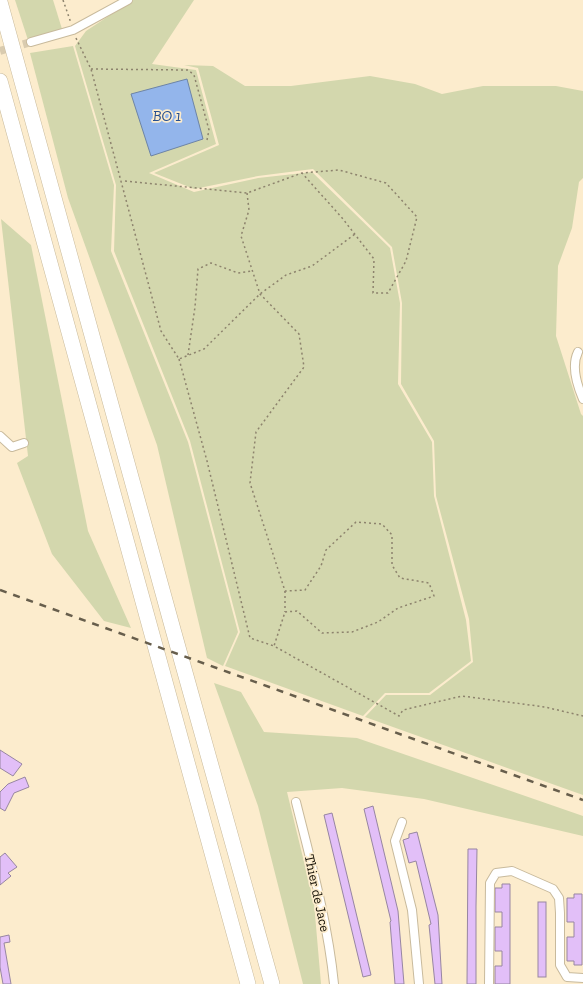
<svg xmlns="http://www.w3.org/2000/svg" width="583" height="984" viewBox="0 0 583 984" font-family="'Zilla Slab',serif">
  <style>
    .green { fill: #d3d7ad }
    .water { fill: #93b5eb; stroke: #6d84a6 }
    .building { fill: #e2bff8; stroke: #9786a1 }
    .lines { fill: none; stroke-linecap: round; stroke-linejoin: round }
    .minor-tunnel { stroke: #d9cbaf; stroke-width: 8; stroke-dasharray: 8 4; stroke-linecap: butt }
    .minor-casing { stroke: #c8ba9c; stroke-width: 10 }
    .motorway-casing { stroke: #c8ba9c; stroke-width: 16 }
    .path { stroke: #8d836d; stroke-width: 1.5; stroke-dasharray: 2 3; stroke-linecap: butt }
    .minor { stroke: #fff; stroke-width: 8 }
    .motorway { stroke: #fff; stroke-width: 15 }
    .rail { stroke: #675e4c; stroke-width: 2.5; stroke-dasharray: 7 7; stroke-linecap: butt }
    .labels { text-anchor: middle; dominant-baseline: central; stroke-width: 3.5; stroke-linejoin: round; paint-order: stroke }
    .street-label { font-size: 14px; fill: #151005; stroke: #fceccd }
    .water-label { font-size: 15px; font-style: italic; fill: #254d8e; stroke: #fceccd }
  </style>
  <rect width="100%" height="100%" fill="#fceccd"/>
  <g class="green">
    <polygon points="15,0 53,0 62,29 28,40"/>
    <polygon points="133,0 194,0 152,64 196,70 216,144 149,173 194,192 258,178 312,172 390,248 400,303 398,384 432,442 434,496 466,620 471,661 429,693 385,693 363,716 225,666 240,632 190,441 114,251 116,185 75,46 86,31"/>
    <polygon points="73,46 114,185 111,251 188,442 238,632 223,666 207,658 157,445 68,198 30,53"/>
    <polygon points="184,65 213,66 245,86 291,86 370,76 415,84 442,94 483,86 556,86 583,91 583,178 579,182 572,228 558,266 556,336 581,414 583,416 583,795 365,717 386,695 430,695 473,662 469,619 436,496 434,441 401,384 402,303 392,247 313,169 258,176 194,189 154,173 219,145 198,68"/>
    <polygon points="1,219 31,245 88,531 131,628 104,621 52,554 17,463 28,456"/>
    <polygon points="214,683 241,692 264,732 357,738 583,816 583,836 424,799 342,788 287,792 314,903 321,984 303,984 258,806"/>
  </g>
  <polygon class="water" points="187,79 203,139 151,156 131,94"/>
  <g class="building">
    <polygon points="0,750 22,764 13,776 0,768"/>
    <polygon points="25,777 29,787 14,793 5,811 0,808 0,792 8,784"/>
    <polygon points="373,806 398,911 404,984 395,984 390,922 391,921 364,809"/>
    <polygon points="332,813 371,975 363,977 324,815"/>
    <polygon points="417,832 438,915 442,984 435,984 429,925 431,924 416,861 409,863 403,840 409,838 409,834"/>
    <polygon points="468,849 477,849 476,906 476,984 467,984"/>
    <polygon points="5,853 17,867 8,873 11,876 0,885 0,857"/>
    <polygon points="502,884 510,884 510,984 495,984 495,966 502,966 502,951 495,951 495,927 502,927 502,912 495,912 495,888 502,888"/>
    <polygon points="574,894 582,894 582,965 574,965 574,961 567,961 567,937 574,937 574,922 567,922 567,898 574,898"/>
    <rect x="538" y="902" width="8" height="75"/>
    <polygon points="9,935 10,942 4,943 11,984 3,984 0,967 0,937"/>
  </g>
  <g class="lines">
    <polyline class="minor-tunnel" points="0,51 31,42"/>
    <defs>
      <g id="minor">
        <polyline points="31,42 73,30 128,0"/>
        <path d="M578 352C571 366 577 385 583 399"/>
        <polyline points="0,436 12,447 24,443"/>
        <path d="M296 802C311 862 328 923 334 984"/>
        <polyline points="402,822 395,841 412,910 419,984"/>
        <polyline points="489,984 490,883 496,873 512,871 553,889 559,898 560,913 560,965 567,977 583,978"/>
      </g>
      <g id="motorway">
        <polyline points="0,2 174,633 272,984"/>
        <polyline points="0,81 248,984"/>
      </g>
    </defs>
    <use href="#minor" class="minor-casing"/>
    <use href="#motorway" class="motorway-casing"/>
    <g class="path">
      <polyline points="63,0 71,23"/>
      <polyline points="76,38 91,69 161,331 179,359 204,349 260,294 286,275 312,266 355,234"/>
      <polyline points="91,69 188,70 194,75 209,130 207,140"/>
      <polyline points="125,181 247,193 302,173 339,170 386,183 417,217 406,261 388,293 373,293 374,259 343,219 302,173"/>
      <polyline points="247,193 249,210 241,236 260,294 299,334 304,367 256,432 250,483 285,591 305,590 321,566 326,550 356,522 382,524 392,535 392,565 400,578 429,583 434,596 398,608 378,622 352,632 322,633 297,611 285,612 274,646 399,716 403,710 462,696 545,707 583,716"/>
      <polyline points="188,355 195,307 198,269 211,263 238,273 252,271"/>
      <polyline points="179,359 207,461 250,638 274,646"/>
      <polyline points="285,591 285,612"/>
    </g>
    <use href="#minor" class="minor"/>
    <use href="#motorway" class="motorway"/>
    <polyline class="rail" points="0,590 583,800"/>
  </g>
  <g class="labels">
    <g class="street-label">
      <text transform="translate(317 893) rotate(78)">Thier de Jace</text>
    </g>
    <g class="water-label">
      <text x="167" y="116">BO 1</text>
    </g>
  </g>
</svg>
